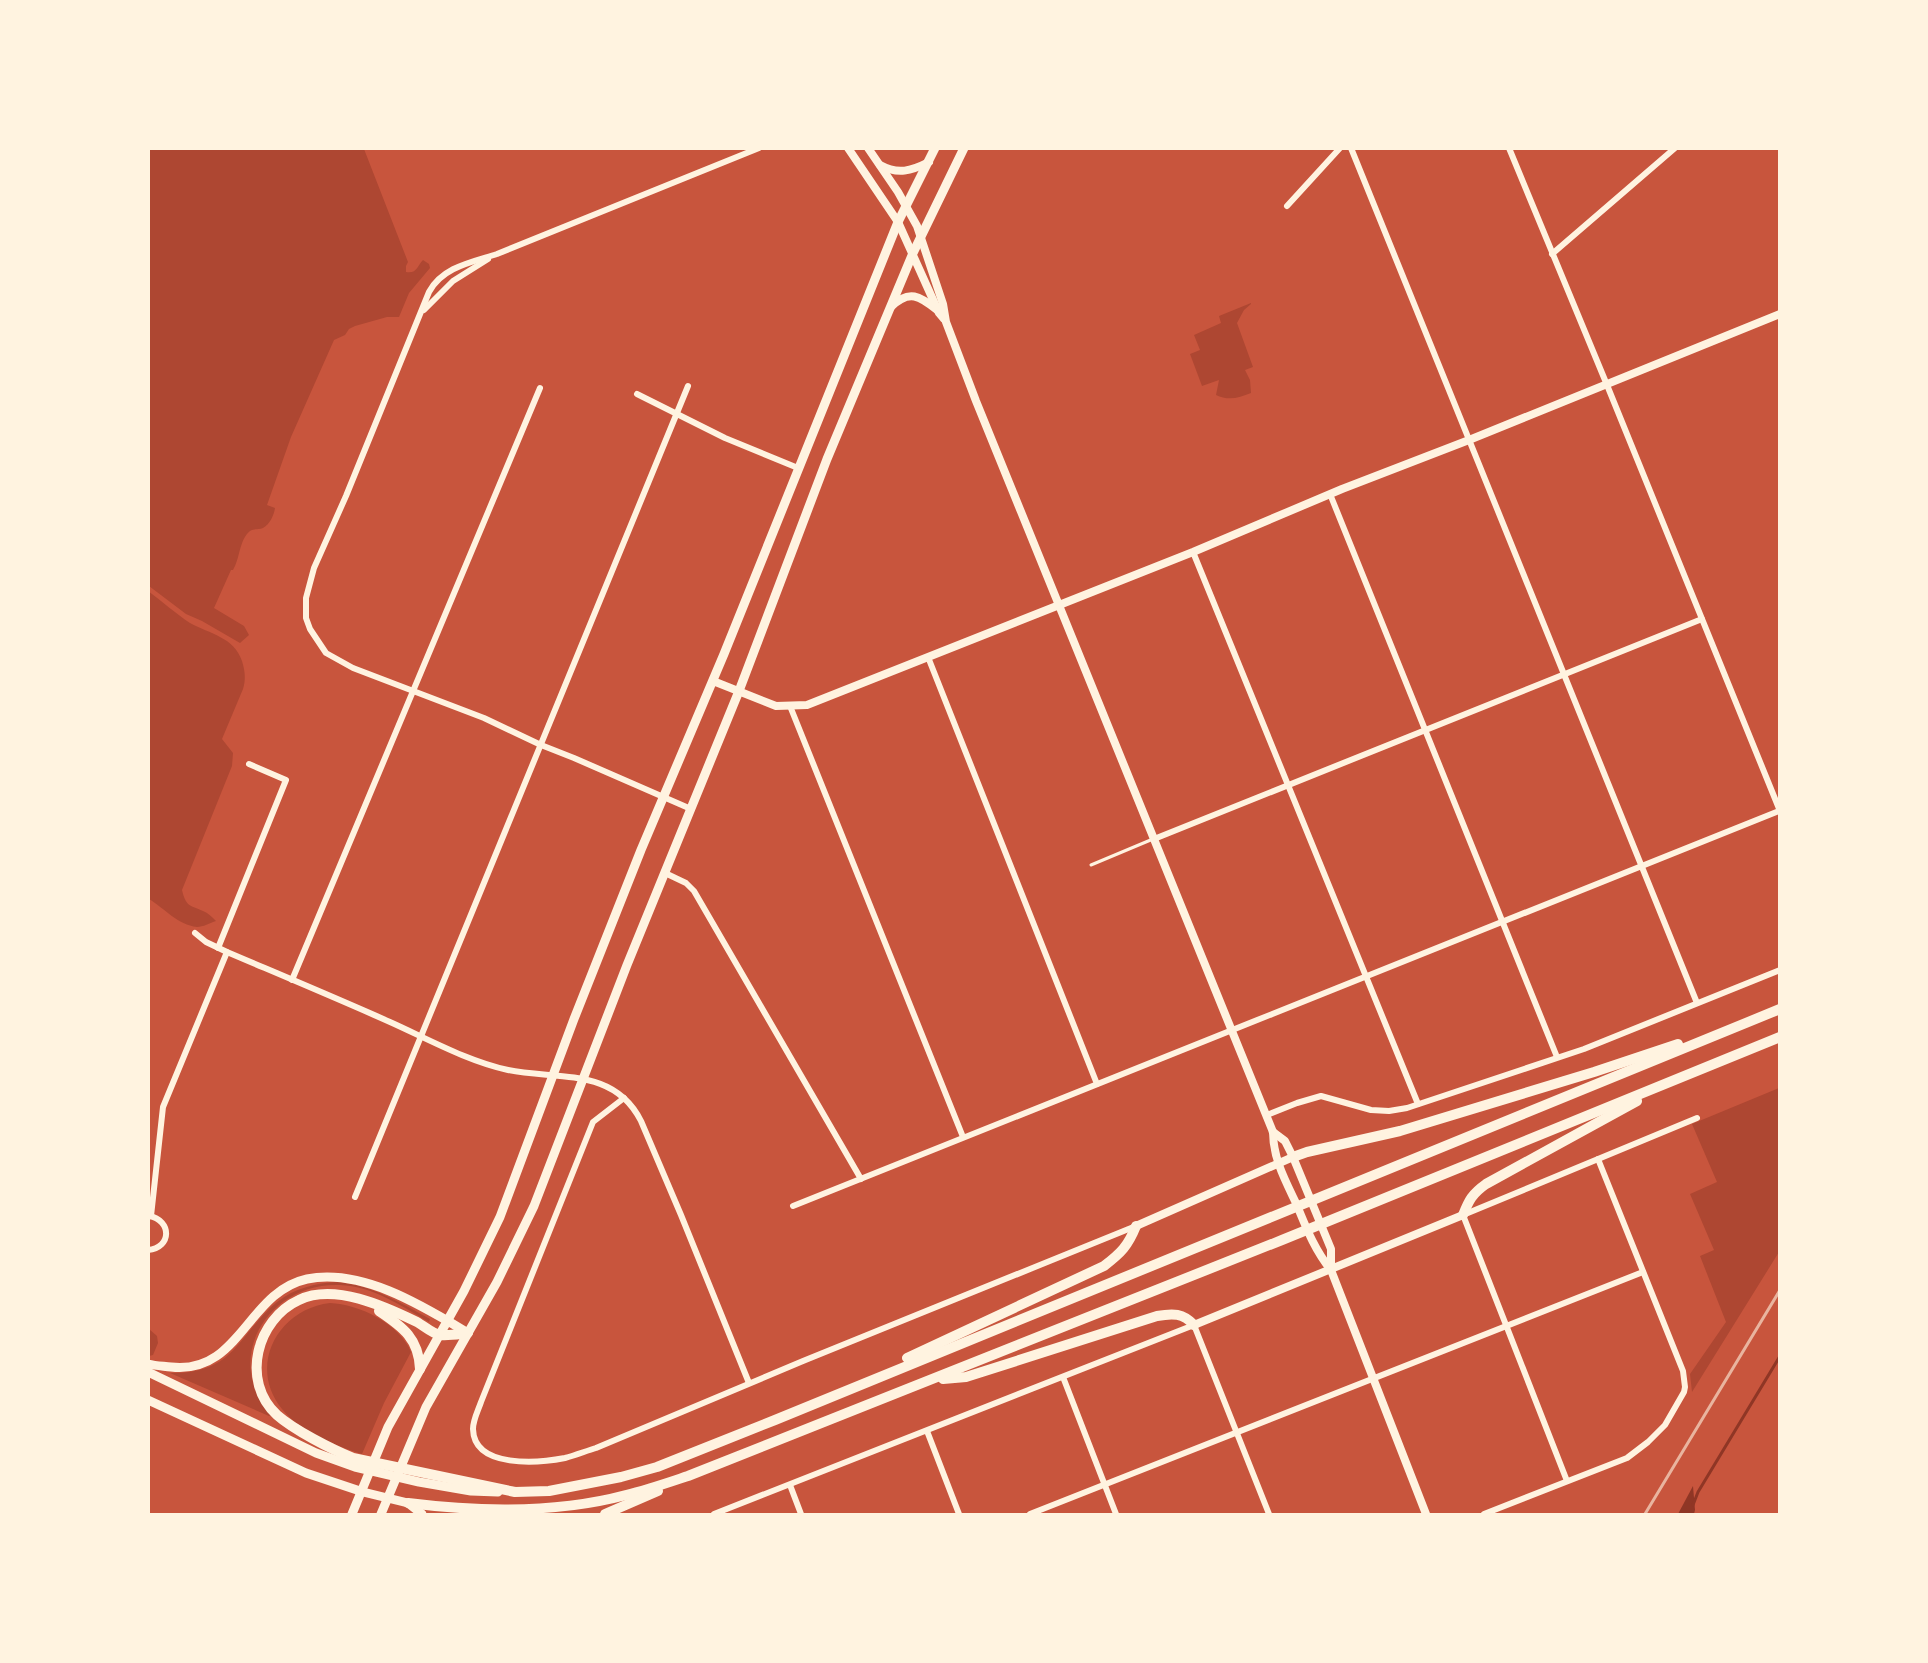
<svg xmlns="http://www.w3.org/2000/svg" width="1928" height="1663" viewBox="0 0 1928 1663" font-family="Literata,serif">
  <style>
    .green { fill: #ae4732 }
    .water { fill: #8f3625 }
    .lines { fill: none; stroke-linecap: round; stroke-linejoin: round }
    .stream { stroke: #8f3625; stroke-width: 3 }
    .service { stroke: #fff3e0; stroke-width: 3 }
    .minor { stroke: #fff3e0; stroke-width: 6 }
    .tertiary { stroke: #fff3e0; stroke-width: 8 }
    .primary { stroke: #fff3e0; stroke-width: 9 }
    .motorway { stroke: #fff3e0; stroke-width: 10 }
    .rail { stroke: #e9b49f; stroke-width: 3 }
  </style>
  <rect width="100%" height="100%" fill="#c8553d"/>
  <g class="green">
    <path d="M148 149H364L408 262 406 266V272C417 274 417 266 423 260L429 264 430 268 409 293 399 317H387L355 326 349 329 345 335 334 340 291 437 267 505 275 508C274 515 270 524 263 528 259 530 254 528 250 531 239 540 240 559 233 570H231L214 608 244 626 249 635 240 643 202 621 186 614 149 586Z"/>
    <path d="M1251 303V304L1244 310 1237 323 1253 367 1245 370 1250 380 1251 393C1239 398 1228 401 1216 395L1219 380 1202 386 1190 354 1200 350 1194 335 1221 323 1219 316Z"/>
    <path d="M148 591C162 601 176 614 190 623 210 634 234 637 242 661 245 671 246 679 243 689L222 739 233 753 232 766 182 890C186 907 190 905 203 911 208 913 212 917 216 921 210 923 203 927 197 927 178 925 164 908 149 899Z"/>
    <polygon points="1779,1088 1779,1252 1692,1392 1690,1374 1726,1322 1700,1256 1714,1250 1690,1194 1717,1182 1692,1124"/>
    <path d="M338 1282C374 1286 399 1302 430 1319L429 1322C401 1306 373 1286 340 1285 269 1282 221 1358 271 1415L269 1416 170 1373C236 1374 236 1336 277 1302 295 1288 316 1283 338 1282Z"/>
    <path d="M330 1303C359 1304 400 1324 411 1352L384 1403 362 1454C336 1446 299 1431 282 1409 247 1366 278 1309 330 1303Z"/>
    <polygon points="149,1329 157,1336 158,1343 153,1355 149,1356"/>
  </g>
  <polygon class="water" points="1693,1486 1695,1510 1694,1514 1678,1514"/>
  <g class="lines">
    <polyline class="stream" points="1693,1505 1698,1492 1780,1356"/>
    <polyline class="service" points="1091,865 1153,839"/>
    <g class="minor">
      <polyline points="1351,148 1697,1003"/>
      <polyline points="1509,148 1607,385 1780,811"/>
      <polyline points="1287,206 1340,148"/>
      <polyline points="1552,254 1675,148"/>
      <polyline points="424,310 453,281 488,259"/>
      <polyline points="637,394 725,438 798,468"/>
      <polyline points="1330,494 1557,1057"/>
      <polyline points="1193,552 1418,1104"/>
      <polyline points="928,657 1097,1084"/>
      <polyline points="790,706 963,1137"/>
      <path d="M691 809 574 758 541 745 484 718 353 668 326 653 310 629 306 618V598L314 568 346 496 429 292C442 267 472 262 497 254L759 148"/>
      <polyline points="1154,839 1702,619"/>
      <polyline points="665,873 686,883 694,891 861,1179"/>
      <path d="M195 933 206 942 227 952C281 975 336 998 390 1022 428 1039 467 1061 508 1070 557 1080 614 1067 641 1121L681 1215 749 1383"/>
      <polyline points="218,948 286,780 249,764"/>
      <polyline points="292,980 540,388"/>
      <path d="M624 1098 593 1122 481 1402C478 1411 473 1420 473 1429 474 1469 539 1463 565 1458 576 1455 586 1451 596 1448L803 1361 1136 1226"/>
      <polyline points="1267,1115 1297,1103 1321,1096 1371,1110 1389,1111 1407,1108 1584,1049 1780,970"/>
      <polyline points="355,1197 688,386"/>
      <polyline points="793,1206 1779,811"/>
      <polyline points="151,1216 163,1107 227,952"/>
      <path d="M148 1250C172 1248 172 1220 149 1216"/>
      <polyline points="1063,1377 1116,1514"/>
      <polyline points="927,1431 959,1514"/>
      <polyline points="1567,1481 1463,1215 1697,1118"/>
      <polyline points="790,1485 801,1514"/>
      <polyline points="714,1514 1194,1325 1269,1514"/>
      <polyline points="1030,1514 1643,1272"/>
      <polyline points="1484,1514 1627,1458 1648,1442 1665,1425 1684,1392 1685,1387 1683,1371 1598,1159"/>
    </g>
    <g class="tertiary">
      <polyline points="848,148 898,222 939,313 944,319"/>
      <path d="M868 148 898 192 917 226 943 304 946 322 976 401 1273 1132C1273 1158 1285 1180 1296 1203 1306 1227 1314 1249 1331 1270L1426 1514"/>
      <path d="M880 165C898 175 911 171 929 162"/>
      <path d="M891 307C909 289 920 296 937 310"/>
      <polyline points="713,681 776,706 807,705 1193,552 1342,489 1469,440 1780,314"/>
      <polyline points="1273,1132 1285,1141 1293,1157 1331,1249 1331,1270"/>
      <polyline points="1136,1226 1293,1157"/>
      <polyline points="1194,1325 1463,1215"/>
    </g>
    <g class="primary">
      <path d="M148 1364C156 1366 163 1366 171 1367 240 1375 247 1292 307 1279 362 1268 423 1306 468 1333"/>
      <polyline points="148,1372 316,1453 355,1467 419,1482 471,1491 498,1492"/>
      <polyline points="148,1400 306,1473 363,1492 408,1503 422,1514"/>
      <polyline points="352,1514 388,1427 464,1291 500,1217 574,1019 641,850 724,654 898,222 935,148"/>
      <polyline points="381,1514 426,1407 497,1282 534,1206 627,965 739,691 827,459 913,253 964,148"/>
    </g>
    <g class="motorway">
      <polyline points="1293,1157 1307,1152 1400,1131 1594,1072 1678,1044"/>
      <path d="M1463 1215C1469 1200 1472 1194 1486 1184L1637 1101"/>
      <path d="M379 1311C403 1327 419 1339 420 1369"/>
      <path d="M468 1333C459 1334 449 1336 440 1335 433 1334 424 1326 417 1322 384 1306 334 1283 299 1300 257 1319 240 1381 277 1415 294 1430 331 1449 353 1458L515 1492 549 1491 621 1477 657 1467 775 1420 1780 1009"/>
      <path d="M907 1358 1104 1266C1121 1253 1128 1246 1136 1226"/>
      <path d="M943 1379 966 1377 1157 1316C1173 1313 1183 1313 1194 1325"/>
      <path d="M408 1503C480 1512 555 1514 626 1495 647 1490 667 1483 688 1476L1282 1240 1780 1037"/>
      <polyline points="605,1514 658,1491"/>
    </g>
    <polyline class="rail" points="1645,1514 1780,1290"/>
  </g>
  <rect width="1928" height="1663" fill="none" stroke="#fff3e0" stroke-width="300"/>
</svg>
